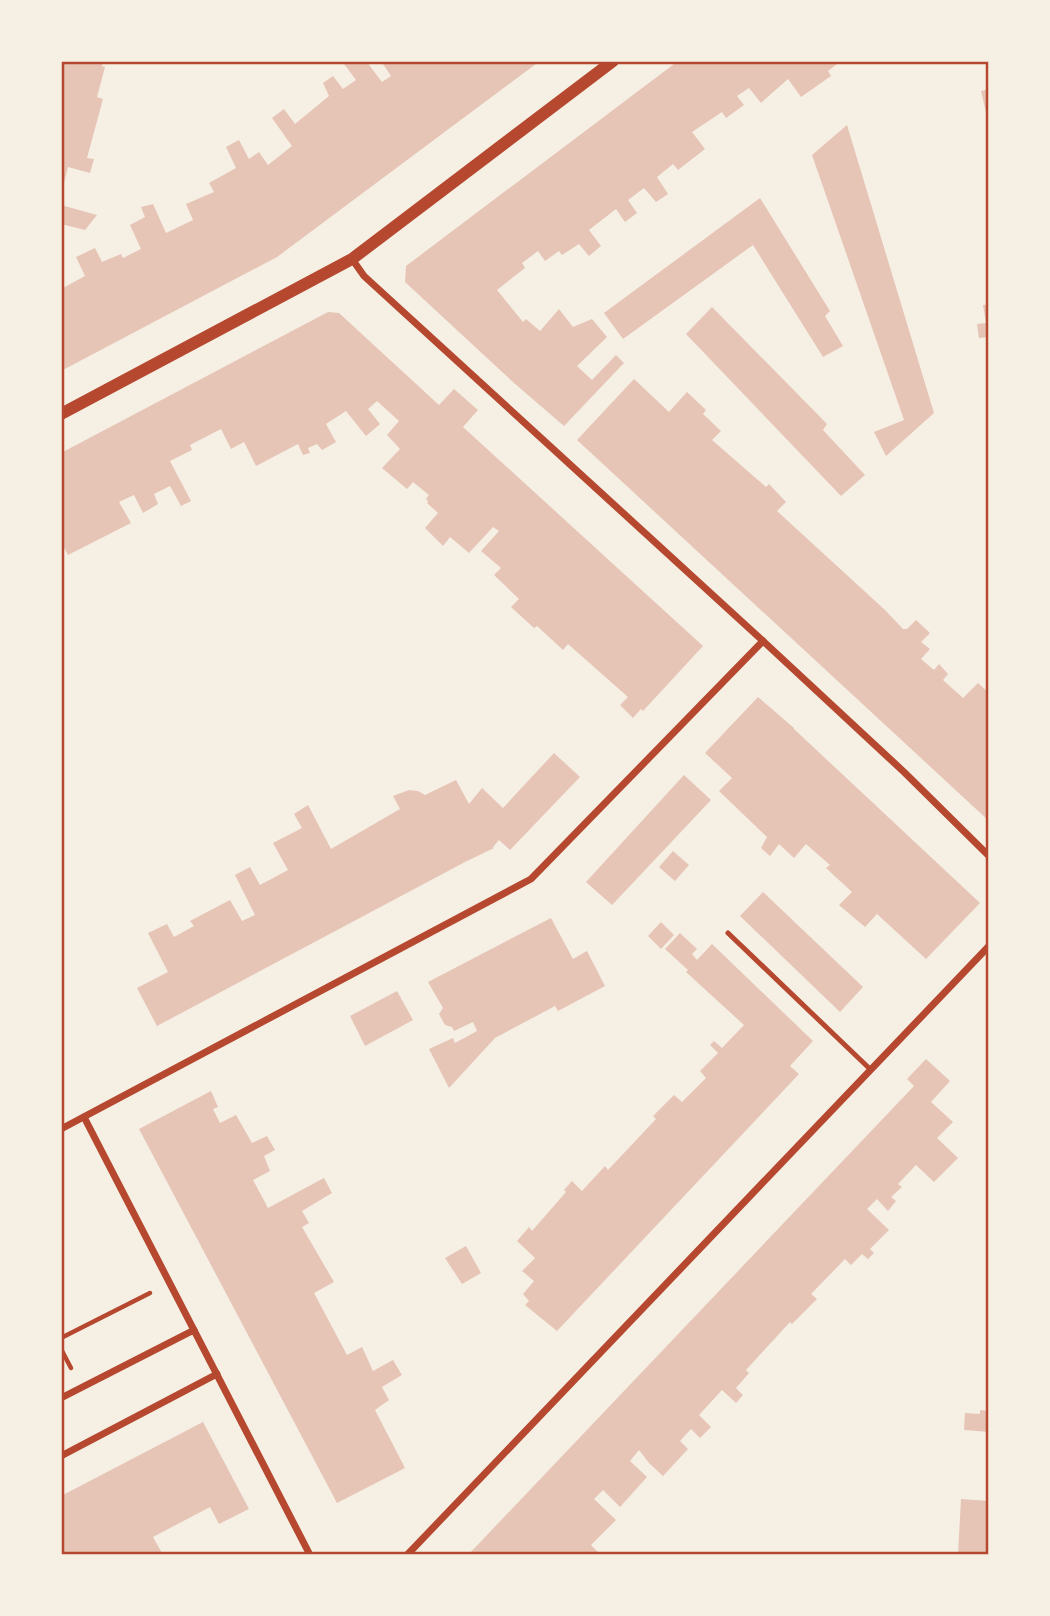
<svg xmlns="http://www.w3.org/2000/svg" width="1050" height="1616" viewBox="0 0 1050 1616" font-family="Figtree,sans-serif">
  <style>
    .building { fill: #e6c5b7 }
    .lines { fill: none; stroke-linecap: round; stroke-linejoin: round }
    .path { stroke: #b5482f; stroke-width: 4.5 }
    .service { stroke: #b5482f; stroke-width: 5 }
    .minor { stroke: #b5482f; stroke-width: 7 }
    .tertiary { stroke: #b5482f; stroke-width: 12 }
    .neatline { fill: none; stroke: #b5482f; stroke-width: 2.5 }
  </style>
  <rect width="100%" height="100%" fill="#f6efe4"/>
  <g class="building">
    <polygon points="61,61 103,61 102,66 105,67 97,97 103,99 87,158 94,159 90,173 68,167 62,191"/>
    <polygon points="347,61 366,61 382,82 391,76 381,61 540,61 277,257 61,371 61,289 85,276 76,257 95,248 102,262 121,254 123,258 141,249 130,225 145,217 141,207 153,204 166,233 193,220 186,204 214,192 209,183 236,168 226,147 239,140 249,159 259,152 268,165 292,146 272,118 284,109 295,124 329,96 323,83 333,76 343,89 356,80 344,64"/>
    <polygon points="678,61 841,61 828,71 831,76 801,97 788,79 761,103 749,88 737,96 744,105 726,118 722,112 692,132 705,149 678,170 673,164 657,177 668,194 656,202 644,188 628,200 637,213 625,222 616,209 589,230 601,246 589,256 579,244 562,255 559,251 545,261 538,251 522,263 525,268 497,290 523,322 526,319 540,331 559,309 573,327 592,319 607,337 577,366 592,380 616,355 624,363 564,426 514,383 405,282 406,266"/>
    <polygon points="989,89 989,121 988,121 981,91"/>
    <polygon points="847,125 934,413 886,456 874,432 904,420 812,155"/>
    <polygon points="760,198 830,311 825,316 843,346 823,357 753,245 623,339 604,313"/>
    <polygon points="61,205 97,215 85,230 61,224"/>
    <polygon points="989,304 989,337 979,338 977,324 986,323 983,305"/>
    <polygon points="712,307 827,424 823,430 865,475 841,496 686,334"/>
    <polygon points="328,312 339,313 439,405 454,389 478,410 463,427 703,646 643,711 641,709 633,718 620,705 628,697 568,644 563,650 537,626 534,628 511,607 519,599 494,575 501,568 481,551 499,531 493,527 469,553 450,537 443,546 425,528 438,513 427,503 428,501 426,499 429,495 413,482 407,489 382,468 400,449 387,435 399,421 377,401 368,409 380,424 366,436 346,411 326,424 336,442 322,450 317,444 308,448 310,453 303,455 298,444 256,466 244,442 231,449 221,429 190,445 192,450 170,461 191,501 181,506 170,486 154,494 158,504 143,513 134,495 119,502 131,523 68,555 61,542 61,453"/>
    <polygon points="634,379 669,412 687,392 706,410 703,414 721,431 712,440 766,487 769,484 786,502 777,511 885,610 903,629 907,629 916,620 930,633 921,642 930,649 921,659 934,670 939,664 948,674 943,680 963,698 978,683 989,693 989,821 577,440"/>
    <polygon points="758,697 794,728 794,729 980,903 926,959 877,914 865,927 839,905 852,892 826,868 830,865 806,844 794,858 779,844 770,856 761,848 767,837 719,791 732,778 705,753"/>
    <polygon points="554,753 580,777 510,850 499,840 493,847 494,848 465,862 157,1026 137,988 168,972 148,933 167,924 174,937 194,926 190,921 230,900 242,921 255,915 235,875 250,867 260,885 288,870 273,843 302,828 294,814 308,805 331,849 400,809 393,796 409,790 418,791 425,795 456,780 469,804 482,788 503,808"/>
    <polygon points="684,775 711,800 612,905 586,882"/>
    <polygon points="673,851 689,865 675,881 659,867"/>
    <polygon points="763,892 863,987 840,1012 740,916"/>
    <polygon points="551,918 573,959 587,951 605,986 558,1011 555,1006 495,1038 449,1088 429,1049 453,1038 455,1043 477,1031 473,1022 454,1031 452,1027 445,1025 439,1014 443,1008 428,982"/>
    <polygon points="661,922 674,935 661,949 648,936"/>
    <polygon points="680,933 697,949 692,954 697,960 712,944 813,1041 790,1066 799,1074 557,1331 525,1305 529,1301 523,1294 534,1281 522,1271 535,1258 517,1241 529,1227 532,1231 566,1192 564,1190 572,1181 582,1191 605,1166 608,1170 656,1119 653,1116 674,1095 682,1102 706,1078 700,1071 718,1053 710,1045 714,1041 722,1048 744,1025 686,972 688,970 665,949"/>
    <polygon points="397,991 413,1020 365,1046 350,1016"/>
    <polygon points="926,1059 950,1081 931,1102 953,1122 937,1138 958,1158 934,1182 916,1165 898,1184 902,1187 891,1197 896,1201 888,1211 877,1199 867,1209 889,1230 870,1249 874,1253 868,1259 862,1254 851,1265 845,1259 811,1294 817,1299 792,1324 790,1322 746,1370 749,1373 736,1388 743,1395 736,1403 722,1390 699,1415 711,1427 700,1438 691,1429 680,1441 688,1449 663,1476 649,1463 639,1450 630,1461 647,1477 620,1507 603,1490 594,1499 616,1520 591,1545 601,1555 468,1555 914,1086 907,1079"/>
    <polygon points="211,1091 218,1107 213,1109 220,1123 236,1115 252,1143 267,1136 275,1150 264,1156 270,1171 253,1180 268,1208 324,1178 332,1193 302,1211 309,1223 302,1227 334,1282 314,1293 347,1355 362,1347 373,1371 393,1360 402,1375 382,1387 389,1400 375,1410 405,1468 337,1503 139,1129"/>
    <polygon points="466,1246 481,1273 462,1284 445,1258"/>
    <polygon points="980,1410 989,1411 989,1432 964,1430 965,1413 980,1414"/>
    <polygon points="203,1422 249,1509 219,1524 210,1507 153,1537 163,1555 61,1555 61,1496"/>
    <polygon points="961,1499 989,1501 989,1555 958,1555"/>
  </g>
  <g class="lines">
    <g class="path">
      <polyline points="61,1338 150,1293"/>
      <polyline points="61,1349 71,1368"/>
    </g>
    <polyline class="service" points="728,933 871,1070"/>
    <g class="minor">
      <polyline points="352,259 364,276 763,641 904,772 989,856"/>
      <polyline points="84,1117 310,1555"/>
      <polyline points="61,1129 531,879 763,641"/>
      <polyline points="61,1398 194,1330"/>
      <polyline points="61,1456 217,1374"/>
      <polyline points="407,1555 989,946"/>
    </g>
    <polyline class="tertiary" points="61,414 352,259 613,61"/>
  </g>
  <rect width="1050" height="1616" fill="none" stroke="#f6efe4" stroke-width="126"/>
  <rect x="63" y="63" width="924" height="1490" class="neatline"/>
</svg>
